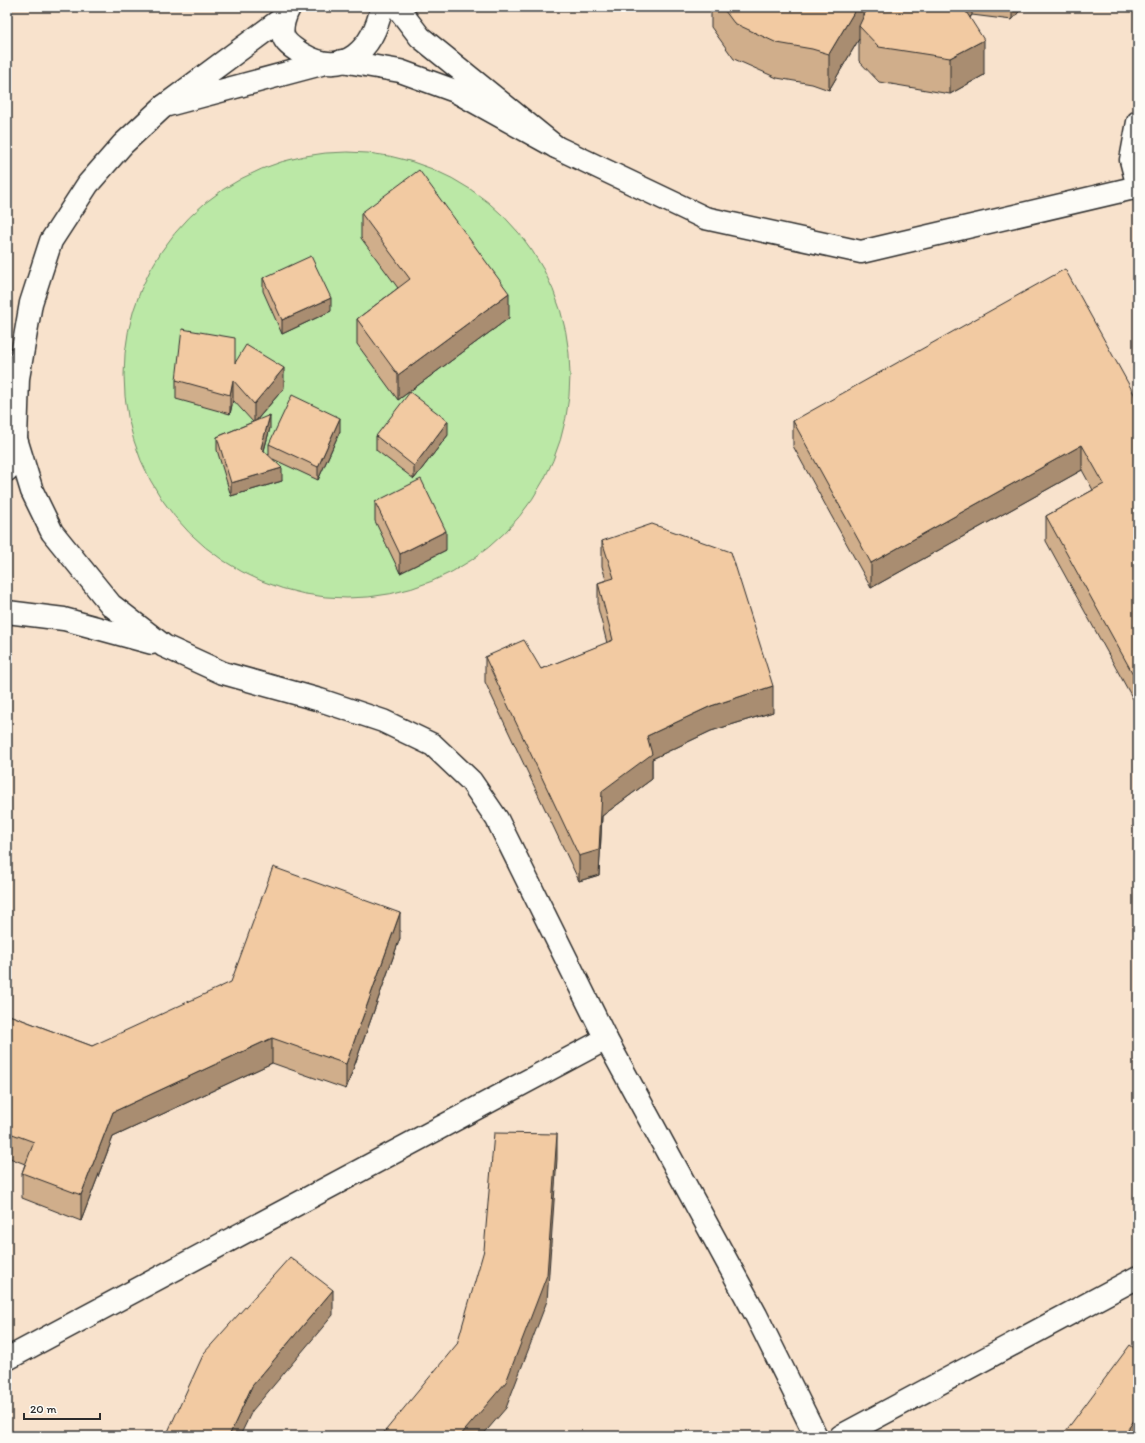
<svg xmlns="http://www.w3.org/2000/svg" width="1145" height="1443" viewBox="0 0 1145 1443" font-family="Itim,sans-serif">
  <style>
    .built { fill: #f8e2cc }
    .green { fill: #bbe8a6; stroke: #738a68 }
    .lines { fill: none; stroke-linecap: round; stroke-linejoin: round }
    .street-casing { stroke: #2b2b2b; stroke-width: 25 }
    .secondary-casing { stroke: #2b2b2b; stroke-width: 25 }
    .street { stroke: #fdfcf7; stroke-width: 22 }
    .secondary { stroke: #fdfcf7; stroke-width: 22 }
    .wall { fill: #d0ae8b; stroke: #2b2b2b }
    .shaded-wall { fill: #a98d71; stroke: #2b2b2b }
    .building { fill: #f2caa2; stroke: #2b2b2b }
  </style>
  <rect width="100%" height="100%" fill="#faedde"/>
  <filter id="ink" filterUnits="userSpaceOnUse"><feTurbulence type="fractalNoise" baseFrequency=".025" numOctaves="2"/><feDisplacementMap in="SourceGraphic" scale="8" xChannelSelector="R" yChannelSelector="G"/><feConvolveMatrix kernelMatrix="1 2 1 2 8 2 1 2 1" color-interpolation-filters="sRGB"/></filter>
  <g filter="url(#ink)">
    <rect class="built" x="7" y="7" width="1131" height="1429"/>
    <circle class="green" cx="347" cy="375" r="223"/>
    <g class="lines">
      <defs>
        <g id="street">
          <polyline points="342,61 400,71 455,91 556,147 420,37 397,7"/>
          <polyline points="1138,122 1131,160 1138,187"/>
          <polyline points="556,147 705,218 861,252 1138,187"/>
          <polyline points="7,1359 606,1039"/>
          <polyline points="841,1436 1138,1277"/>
        </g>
        <g id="secondary">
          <path d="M289 8C285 15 281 27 283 35 285 44 295 49 302 54 346 80 373 47 382 7"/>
          <polyline points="284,17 164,106 325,63"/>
          <polyline points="164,106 123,144 88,184 51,241 31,303 18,378 16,439 32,491 52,532 111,605 164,646 223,673 320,700 383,721 433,745 471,781 497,819 606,1039 756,1315 816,1436"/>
          <polyline points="7,470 16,439"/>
          <polyline points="7,612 64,619 152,643"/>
        </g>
      </defs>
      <use href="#street" class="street-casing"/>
      <use href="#secondary" class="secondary-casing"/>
      <use href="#street" class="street"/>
      <use href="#secondary" class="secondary"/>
    </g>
    <g class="wall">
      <polygon points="711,7 1023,7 1012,20 972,15 970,18 984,75 950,94 879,82 859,61 859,39 829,90 812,84 777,78 734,59 711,27"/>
      <polygon points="361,213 509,318 398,400 357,344 357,319 398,288 361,238"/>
      <polygon points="263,278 331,311 282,334 263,291"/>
      <polygon points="235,362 284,388 256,421 270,428 264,451 269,455 269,444 340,431 318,480 273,459 282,481 231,496 217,450 217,437 253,422 233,400 230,414 176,399 176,380"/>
      <polygon points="1138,401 1133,699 1046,541 1046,516 1093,490 1082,470 871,588 793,446 793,421"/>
      <polygon points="448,435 414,479 376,450 376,436"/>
      <polygon points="375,502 446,550 400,573 375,521"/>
      <polygon points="602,541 773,712 711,731 652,759 652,779 602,816 599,875 579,881 485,682 485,657 541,669 607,643 598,608 598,583 606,580 602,566"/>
      <polygon points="400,938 346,1089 272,1063 113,1137 81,1221 22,1198 22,1173 25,1164 7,1157 7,1012 9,1015 92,1046"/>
    </g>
    <g class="shaded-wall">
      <polygon points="857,7 863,7 863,30 859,26 859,39 829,90 829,54"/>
      <polygon points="956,7 972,7 972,15 956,32"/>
      <polygon points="1012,7 1023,7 1012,20"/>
      <polygon points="984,40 984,75 950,94 950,58"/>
      <polygon points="509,293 509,318 398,400 398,375"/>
      <polygon points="331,298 331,311 282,334 282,320"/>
      <polygon points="284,368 284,388 254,423 254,404"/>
      <polygon points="233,380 233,400 230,414 230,395"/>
      <polygon points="270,415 270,428 261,461 261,448"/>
      <polygon points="340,418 340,431 318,480 318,467"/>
      <polygon points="448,421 448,435 414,479 414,466"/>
      <polygon points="1082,445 1082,470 871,588 871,563"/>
      <polygon points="282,468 282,481 231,496 231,483"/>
      <polygon points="446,531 446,550 400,573 400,554"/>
      <polygon points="1138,671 1138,696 1133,699 1133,674"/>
      <polygon points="773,686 773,712 711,731 652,759 652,779 602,816 599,875 579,881 579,856 602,791 647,736 711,706"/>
      <polygon points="400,913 400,938 346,1089 346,1064"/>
      <polygon points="272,1038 272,1063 113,1137 81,1221 81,1195 113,1112"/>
      <polygon points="557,1134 557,1159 547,1301 506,1408 482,1436 460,1436"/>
      <polygon points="333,1290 333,1315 252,1411 240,1436 229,1436 252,1386"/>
      <polygon points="1138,1415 1138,1436 1123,1436"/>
    </g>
    <g class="building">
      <polygon points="722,7 857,7 829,54 812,49 777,43 734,23"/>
      <polygon points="868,7 963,7 984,40 950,58 879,47 859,26"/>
      <polygon points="419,170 509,293 398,375 357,319 410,279 361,213"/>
      <polygon points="311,256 331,298 282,320 263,278"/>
      <polygon points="1065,269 1138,401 1138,671 1133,674 1046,516 1104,484 1082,445 871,563 793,421"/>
      <polygon points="182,329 235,338 235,363 246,345 284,368 254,404 233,380 230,395 176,380"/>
      <polygon points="410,392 448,421 414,466 376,436"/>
      <polygon points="292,395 340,418 318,467 269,444"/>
      <polygon points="270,415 261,448 282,468 231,483 217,437"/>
      <polygon points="421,479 446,531 400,554 375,502"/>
      <polygon points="652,524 731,552 773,686 711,706 647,736 652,754 602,791 599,850 579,856 485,657 524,640 541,669 613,640 598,583 614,578 602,541"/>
      <polygon points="273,867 400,913 346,1064 272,1038 113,1112 81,1195 22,1173 34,1142 7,1132 7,1012 9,1015 92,1046 231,982"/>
      <polygon points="494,1133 557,1134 547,1275 506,1382 460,1436 381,1436 457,1344 484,1250"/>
      <polygon points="290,1257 333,1290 252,1386 229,1436 166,1436 204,1353"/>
      <polygon points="1130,1345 1138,1351 1138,1415 1123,1436 1062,1436"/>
    </g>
  </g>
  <rect width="1145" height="1443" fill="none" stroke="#fdfcf7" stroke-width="24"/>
  <rect x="12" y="12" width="1121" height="1419" fill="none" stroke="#2b2b2b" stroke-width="1.5" filter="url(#ink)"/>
  <path d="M24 1413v6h76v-6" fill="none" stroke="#2b2b2b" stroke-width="2"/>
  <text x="30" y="1413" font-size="12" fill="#2b2b2b" stroke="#fdfcf7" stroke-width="3" paint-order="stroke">20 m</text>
</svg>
